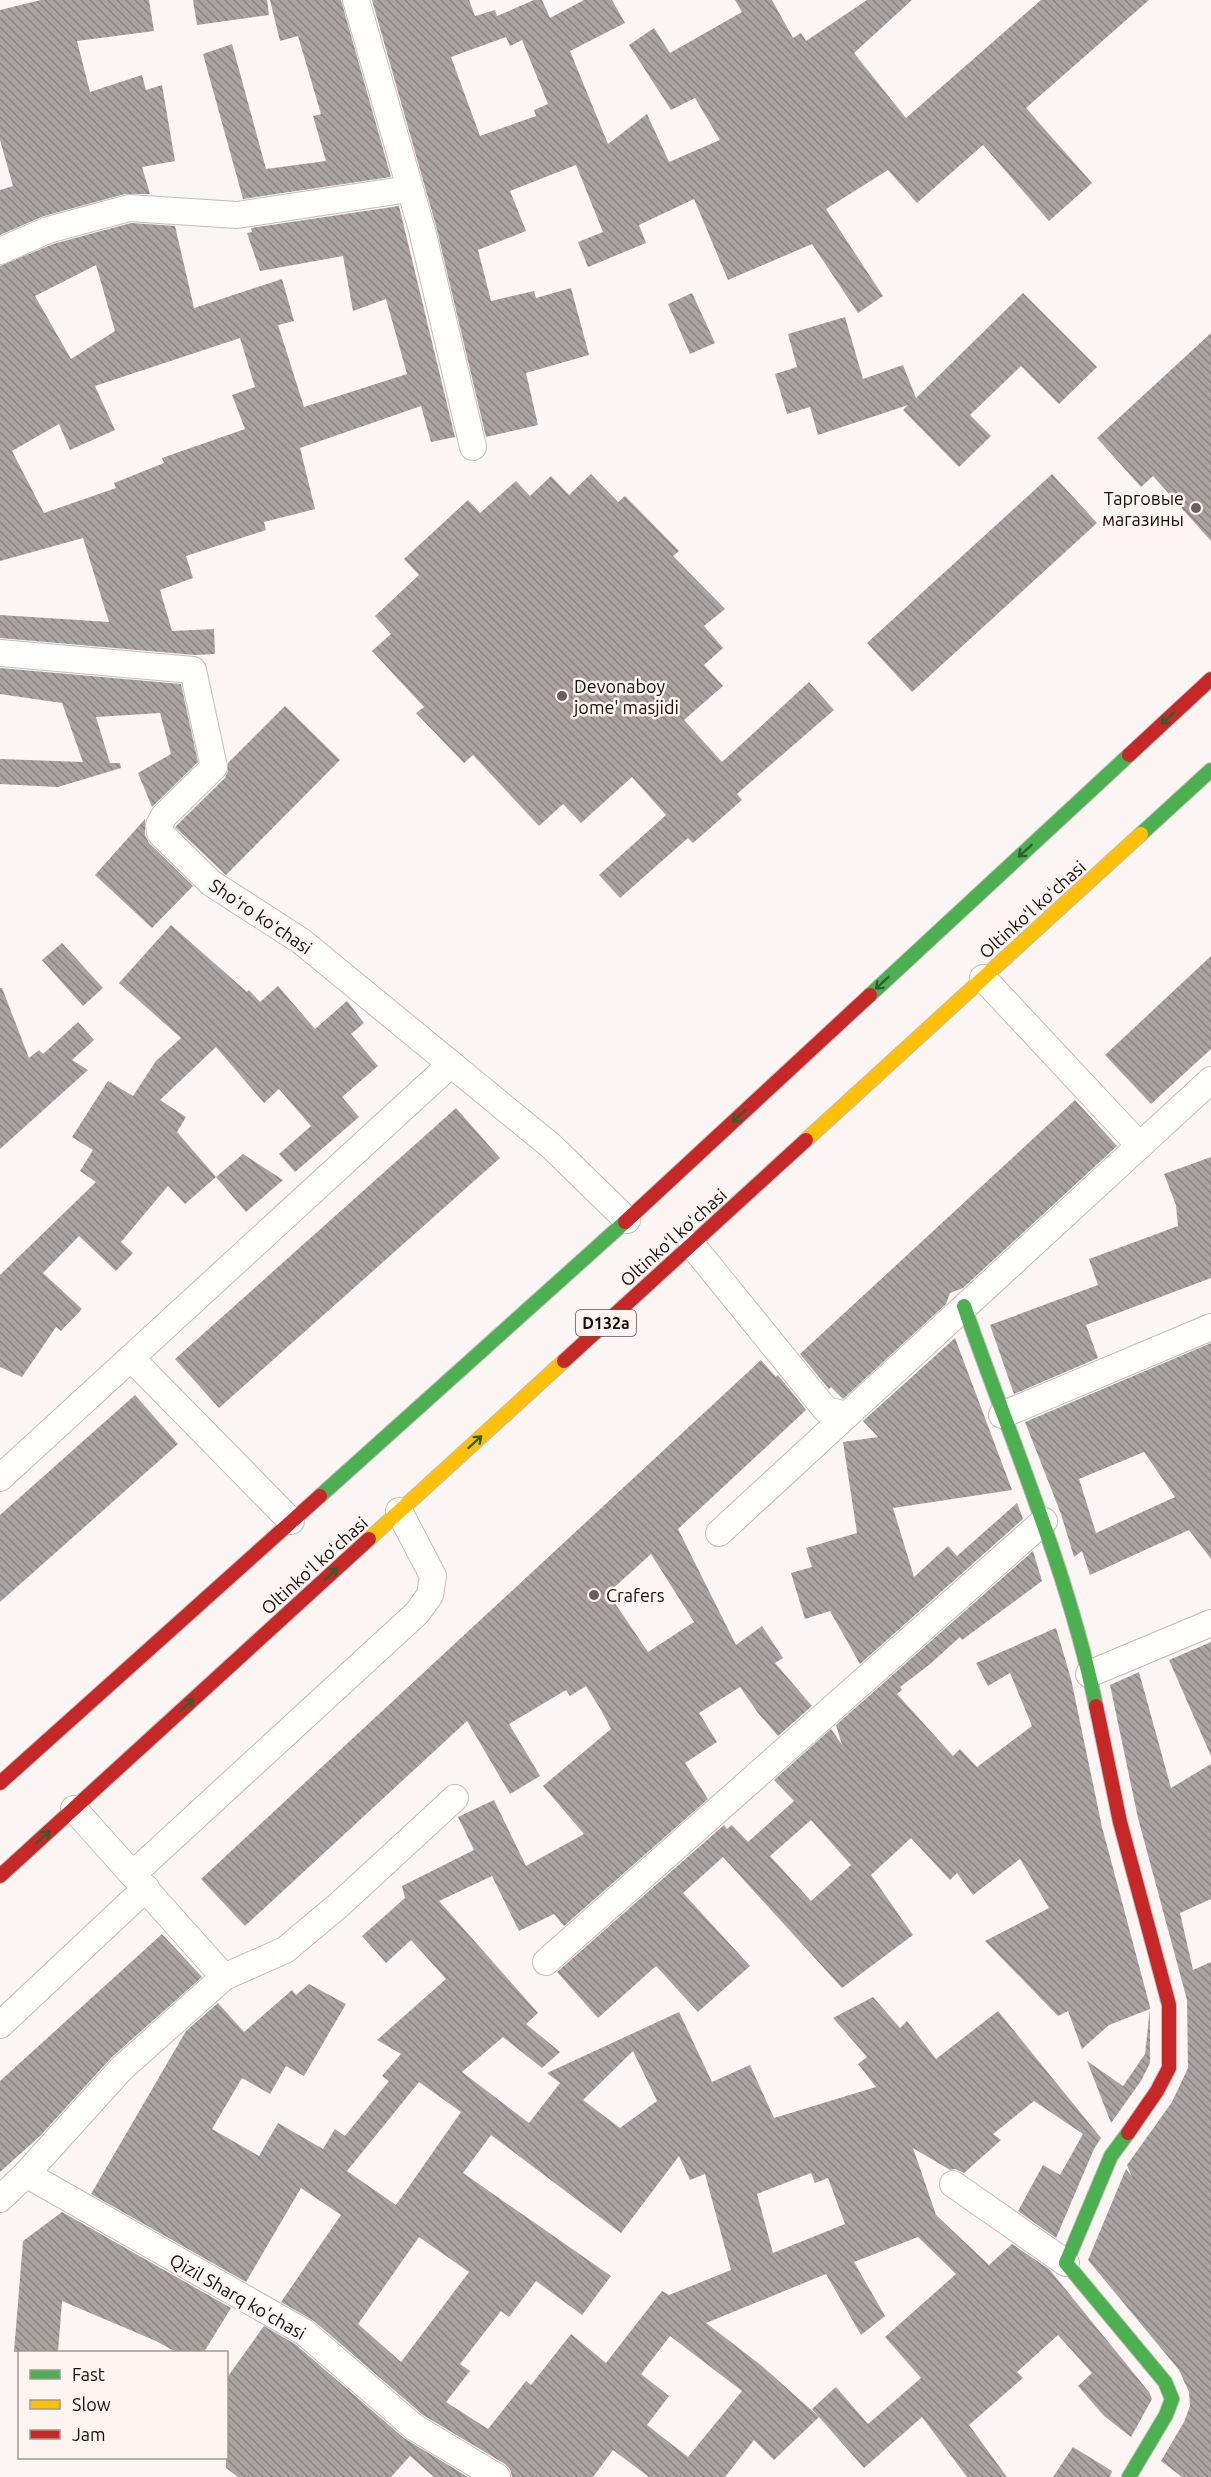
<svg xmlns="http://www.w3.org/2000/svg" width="1211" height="2477" viewBox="0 0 1211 2477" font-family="Ubuntu,sans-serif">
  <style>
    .building { fill: url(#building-back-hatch); fill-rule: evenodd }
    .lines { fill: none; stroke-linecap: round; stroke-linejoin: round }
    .street-casing { stroke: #c3bcba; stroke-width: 28 }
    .fast-casing { stroke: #c3bcba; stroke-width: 16 }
    .slow-casing { stroke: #c3bcba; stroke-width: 16 }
    .jam-casing { stroke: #c3bcba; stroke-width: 16 }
    .street { stroke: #fefefd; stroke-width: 26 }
    .fast { stroke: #4caf50; stroke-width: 14 }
    .slow { stroke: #ffc107; stroke-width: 14 }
    .jam { stroke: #c62828; stroke-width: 14 }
    .oneway { stroke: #315e2e }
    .poi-dot { fill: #665f5d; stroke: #fef4f1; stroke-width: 2 }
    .labels { text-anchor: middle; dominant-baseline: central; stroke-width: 5; stroke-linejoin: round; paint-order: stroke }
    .shield { fill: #fef4f1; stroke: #5c5350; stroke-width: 1.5 }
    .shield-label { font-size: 16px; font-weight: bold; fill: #160e0b }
    .poi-label { font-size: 18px; fill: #160e0b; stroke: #fef4f1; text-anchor: start }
    .street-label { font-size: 18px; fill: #160e0b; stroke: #fef4f1 }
  </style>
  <defs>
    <pattern id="building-back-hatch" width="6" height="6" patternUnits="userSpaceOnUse" patternTransform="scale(1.5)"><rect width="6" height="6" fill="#a9a3a1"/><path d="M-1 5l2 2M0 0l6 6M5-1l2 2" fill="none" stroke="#898381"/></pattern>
  </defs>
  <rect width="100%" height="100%" fill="#fbf5f4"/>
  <g class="building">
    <polygon points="41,0 149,0 154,31 77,41 90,92 142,75 146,90 162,85 175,161 142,167 150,194 125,194 44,216 0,235 0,190 13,186 0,140 0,10"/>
    <polygon points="193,0 267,0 269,15 197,25"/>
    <polygon points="270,0 341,0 391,177 243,199 203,54 232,44 266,169 326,161 313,116 321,114 298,36 280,41"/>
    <path d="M372 0H469L475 16 495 10 497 16 534 0H542L550 18 584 0H612L625 23 570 51 608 144 647 114 669 162 720 140 695 98 671 110 629 45 654 28 670 53 742 12 735 0H772L793 38 801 33 806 41 867 0H912L854 53 906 118 1041 0H1149L1026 108 1092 183 1049 221 983 145 917 203 888 170 826 209 883 296 858 313 812 244 728 280 694 199 639 225 646 243 588 267 578 242 603 232 576 165 510 191 526 231 478 250 491 301 534 291 536 298 571 288 589 355 526 373 538 425 486 437 436 226ZM506 37 510 46 522 40 548 104 534 110 536 116 480 136 451 57Z"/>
    <path d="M399 206 455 437 431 442 421 406 300 448 315 509 264 522 266 530 186 556 193 578 160 590 172 631 214 629 215 654 195 655 0 638V615L109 622 83 538 0 561V266L53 244 131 223 175 226 194 308 282 279 294 321 278 325 304 407 407 374 386 299 353 311 343 256 260 271 247 233 252 232 251 228ZM96 265 115 331 71 359 35 296ZM240 338 255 387 232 395 245 429 162 458 164 463 114 483 116 488 44 513 12 451 59 424 70 450 115 430 95 386Z"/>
    <polygon points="692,293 715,343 690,354 668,304"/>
    <polygon points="1023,293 1097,367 1059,404 1021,366 970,415 991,436 959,467 903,410 908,405 818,435 810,407 787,414 775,374 797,367 788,334 845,317 863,379 903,365 916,398"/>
    <polygon points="1211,333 1211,541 1153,476 1141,487 1097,438"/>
    <polygon points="591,474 618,502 625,496 679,551 673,556 725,609 704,626 723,648 704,665 723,686 684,720 722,762 809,682 834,710 737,794 742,800 693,843 688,838 620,898 599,875 666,815 632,777 581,823 563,804 539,826 473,755 464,763 416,713 424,707 372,651 391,634 375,616 419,575 404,559 468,500 480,513 516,481 530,496 551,476 569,495"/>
    <polygon points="1052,474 1097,523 912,692 867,643"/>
    <polygon points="0,668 181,684 198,762 152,807 138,773 171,754 160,713 96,717 110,763 120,763 121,768 58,787 0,784 0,759 83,762 62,703 0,694"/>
    <polygon points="285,706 340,760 226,875 175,827 225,778 228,771 228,763"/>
    <polygon points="145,819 145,835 149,843 193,886 152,928 95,875"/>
    <polygon points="171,925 247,992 249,990 260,1002 278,986 315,1029 347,1001 364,1023 351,1034 378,1066 342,1097 359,1117 295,1172 279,1154 311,1126 279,1089 264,1103 216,1047 160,1100 186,1117 177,1132 216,1177 185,1204 168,1186 121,1242 133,1253 116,1271 79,1236 43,1273 82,1309 61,1331 56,1327 22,1377 0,1367 0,1275 96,1182 80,1171 93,1150 72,1137 108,1081 133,1096 156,1061 181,1038 119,983"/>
    <polygon points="62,943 103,988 83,1006 42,960"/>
    <polygon points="1211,956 1211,1049 1151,1104 1105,1055"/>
    <polygon points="0,988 2,988 29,1058 39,1050 43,1054 78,1022 94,1040 72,1060 88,1070 0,1149"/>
    <polygon points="1075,1100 1117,1146 963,1288 950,1293 946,1304 843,1399 831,1387 829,1389 800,1354"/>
    <polygon points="456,1108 500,1158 219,1408 175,1359"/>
    <polygon points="243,1154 283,1180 246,1212 216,1177"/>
    <polygon points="1211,1157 1211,1278 1086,1325 1098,1358 1014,1394 990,1325 1098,1285 1089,1259 1178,1226 1176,1205 1164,1174"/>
    <polygon points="955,1338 1012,1490 893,1508 914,1577 948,1546 957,1556 1017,1503 1023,1519 860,1664 830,1611 805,1619 791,1573 812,1567 806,1548 857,1533 843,1442 878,1437 863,1421"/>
    <path d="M1211 1343V1559L1189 1530 1090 1575 1082 1551 1074 1557 1061 1514 1025 1422ZM1144 1452 1175 1497 1096 1533 1079 1479Z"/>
    <path d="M761 1360 776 1377 778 1375 806 1410 678 1529 736 1645 762 1626 783 1658 775 1663 812 1706 778 1736 758 1713 740 1687 699 1713 717 1742 685 1763 708 1799 564 1926 554 1914 519 1931 492 1876 439 1901 538 2013 526 2024 560 2052 542 2068 503 2037 462 2072 529 2123 560 2083 547 2073 679 2012 712 2082 750 2065 774 2118 876 2087 858 2064 867 2057 833 2018 873 1997 900 2028 907 2021 936 2059 998 2011 1101 2138 1094 2149 1056 2238 1018 2211 1043 2165 1060 2175 1083 2134 1034 2101 993 2134 1001 2140 964 2173 955 2169 950 2170 913 2148 936 2215 989 2265 1012 2244 1049 2269 1149 2392 1152 2399 1131 2437 1104 2416 1078 2386 1092 2373 1058 2335 1017 2372 1023 2378 969 2425 1007 2477H967L922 2417 864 2468 819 2417 774 2460 754 2440 725 2477H649L613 2450 593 2477H512L510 2469 505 2464 423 2415 314 2321 281 2302 341 2215 301 2188 246 2282 91 2194 186 2031 218 2003 244 2032 292 1990 296 1995 309 1984 346 2004 304 2076 286 2066 270 2094 242 2078 212 2129 259 2156 278 2123 323 2149 335 2129 345 2136 389 2081 382 2076 401 2054 377 2040 446 1979 411 1940 386 1963 362 1936 405 1898 402 1886 474 1850 458 1817 494 1800 526 1866 584 1834 543 1786 611 1729 601 1710 586 1686 570 1696 566 1690 509 1724 540 1776 510 1794 467 1721 245 1926 201 1879ZM651 1554 694 1622 648 1652 608 1593ZM633 2051 657 2101 620 2128 583 2100ZM419 2082 461 2112 396 2205 347 2171ZM491 2135 621 2233 679 2156 690 2180 705 2174 731 2270 669 2295 662 2291 606 2363 571 2334 531 2385 526 2381 488 2429 446 2402 470 2371 460 2364 501 2311 509 2317 536 2281 582 2315 611 2276 463 2173ZM811 2173 815 2183 828 2178 845 2224 773 2253 757 2194ZM419 2237 469 2272 401 2362 358 2324ZM918 2237 956 2274 885 2337 921 2378 868 2424 836 2387 812 2409 819 2417 762 2366 706 2323 826 2274 861 2335 885 2316 854 2262ZM670 2336 742 2391 688 2457 647 2425 669 2396 641 2374Z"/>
    <polygon points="135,1395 178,1444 0,1602 0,1515"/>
    <path d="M1033 1551 1042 1581 962 1640 960 1637 929 1665 900 1687 902 1690 897 1694 953 1756 960 1749 977 1767 1032 1726 1010 1673 988 1686 976 1663 1056 1628 1071 1679 1102 1827 1150 2007V2063L1141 2081 1111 2123 1087 2061 1123 2086 1145 2054 1150 2009 1109 2025 1082 2049 1068 2011 1058 2016 985 1941 1049 1908 1020 1859 973 1895 957 1873 950 1880 911 1838 871 1875 913 1935 842 1988 723 1857 683 1893 750 1966 698 2012 656 1966 598 2018 557 1972 724 1825 727 1829 732 1825 748 1842 794 1801 774 1780 831 1729 842 1745 836 1725ZM811 1820 851 1865 811 1901 770 1856Z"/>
    <polygon points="1211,1642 1211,1756 1169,1660"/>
    <polygon points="1139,1672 1171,1788 1211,1764 1211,1899 1180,1913 1193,1970 1211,1962 1211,2477 1182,2477 1161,2461 1184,2422 1190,2406 1189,2392 1179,2370 1088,2260 1126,2169 1132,2177 1127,2165 1172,2102 1188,2068 1187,2000 1138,1818 1110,1685"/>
    <polygon points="162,1934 202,1977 111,2058 40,2136 0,2172 0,2081"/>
    <polygon points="62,2212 231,2308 204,2352 176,2352 156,2341 62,2301 58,2352 14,2352 23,2241"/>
    <polygon points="264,2326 295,2344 404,2438 468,2477 434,2477 410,2456 391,2477 238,2477 226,2468 226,2379"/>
    <polygon points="1073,2447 1112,2471 1110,2477 1053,2477"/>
  </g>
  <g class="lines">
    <defs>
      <g id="street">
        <polyline points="356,0 422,230 473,447"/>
        <polyline points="0,251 48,230 129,208 237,215 409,189"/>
        <polyline points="0,653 193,670 214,767 164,816 159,825 160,833 211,883 301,941 551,1146 627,1220"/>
        <polyline points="983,978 1140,1146"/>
        <polyline points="692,1245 826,1410 847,1415 1211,1080"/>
        <polyline points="131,1358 291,1521"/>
        <polyline points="1002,1415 1211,1327"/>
        <polyline points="0,1478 451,1064"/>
        <polyline points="719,1533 847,1415"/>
        <polyline points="1089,1674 1211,1623"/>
        <polyline points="133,1874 417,1613 430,1595 433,1576 399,1511"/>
        <polyline points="546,1962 1044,1521"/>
        <polyline points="224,1977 285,1950 340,1904 455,1798"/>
        <polyline points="0,2025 146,1888"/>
        <polyline points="26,2174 304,2332 414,2427 497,2477"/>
        <polyline points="953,2184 1066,2263"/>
        <polyline points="0,2199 26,2174 121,2069 224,1977 74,1809"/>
      </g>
      <g id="fast">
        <polyline points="1141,834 1211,770"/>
        <polyline points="870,995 1129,755"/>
        <path d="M964 1306C1010 1438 1067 1568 1096 1706"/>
        <polyline points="320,1496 625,1222"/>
        <polyline points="1128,2133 1111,2156 1066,2263 1165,2382 1172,2399 1166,2415 1129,2477"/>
      </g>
      <g id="slow">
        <polyline points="806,1140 1141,834"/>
        <polyline points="369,1539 564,1361"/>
      </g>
      <g id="jam">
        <polyline points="1129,755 1211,679"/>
        <polyline points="625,1222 870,995"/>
        <polyline points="564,1361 806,1140"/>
        <polyline points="1096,1706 1120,1822 1169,2005 1169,2068 1157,2091 1128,2133"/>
        <polyline points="0,1783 320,1496"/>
        <polyline points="0,1876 369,1539"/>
      </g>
    </defs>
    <use href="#street" class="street-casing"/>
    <use href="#fast" class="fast-casing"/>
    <use href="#slow" class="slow-casing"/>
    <use href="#jam" class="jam-casing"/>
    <use href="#street" class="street"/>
    <use href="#fast" class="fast"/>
    <use href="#slow" class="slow"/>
    <use href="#jam" class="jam"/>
  </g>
  <defs><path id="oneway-shaft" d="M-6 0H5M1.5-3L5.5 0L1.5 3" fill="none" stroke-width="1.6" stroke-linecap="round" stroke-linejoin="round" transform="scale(1.5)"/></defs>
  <g class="oneway">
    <use href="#oneway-shaft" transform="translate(1168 718) rotate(137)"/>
    <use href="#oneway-shaft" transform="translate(1025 851) rotate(137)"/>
    <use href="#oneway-shaft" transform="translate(882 983) rotate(137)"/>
    <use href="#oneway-shaft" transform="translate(739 1116) rotate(137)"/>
    <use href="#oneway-shaft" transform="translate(475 1442) rotate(-42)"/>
    <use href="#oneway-shaft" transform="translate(331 1574) rotate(-42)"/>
    <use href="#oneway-shaft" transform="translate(187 1705) rotate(-42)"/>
    <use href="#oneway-shaft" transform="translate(43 1837) rotate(-42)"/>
  </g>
  <g class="poi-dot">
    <circle cx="1196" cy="508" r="6"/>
    <circle cx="562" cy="696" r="6"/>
    <circle cx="594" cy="1595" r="6"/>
  </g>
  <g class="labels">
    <rect class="shield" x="576" y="1310" width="60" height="26" rx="4.5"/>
    <g class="shield-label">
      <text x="606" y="1323">D132a</text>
    </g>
    <g class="poi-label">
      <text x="1184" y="498" text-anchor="end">Тарговые<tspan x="1184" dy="21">магазины</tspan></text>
      <text x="574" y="686">Devonaboy<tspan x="574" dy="21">jome' masjidi</tspan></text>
      <text x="606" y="1595">Crafers</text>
    </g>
    <g class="street-label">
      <text transform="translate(1032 909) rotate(-42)">Oltinkoʻl koʻchasi</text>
      <text transform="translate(261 916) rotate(34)">Shoʻro koʻchasi</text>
      <text transform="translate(673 1237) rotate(-42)">Oltinkoʻl koʻchasi</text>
      <text transform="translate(314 1565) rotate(-42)">Oltinkoʻl koʻchasi</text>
      <text transform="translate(238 2296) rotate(30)">Qizil Sharq ko'chasi</text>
    </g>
  </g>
  <rect x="18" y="2351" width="210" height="108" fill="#fef4f1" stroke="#a19895" stroke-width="1.5"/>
  <rect x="30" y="2370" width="30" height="9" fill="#4caf50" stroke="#a19895" stroke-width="1.5"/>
  <text x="72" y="2381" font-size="18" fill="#160e0b">Fast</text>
  <rect x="30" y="2400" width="30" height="9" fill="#ffc107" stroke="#a19895" stroke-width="1.5"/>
  <text x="72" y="2411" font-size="18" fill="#160e0b">Slow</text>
  <rect x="30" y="2430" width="30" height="9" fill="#c62828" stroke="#a19895" stroke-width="1.5"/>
  <text x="72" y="2441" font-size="18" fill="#160e0b">Jam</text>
</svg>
